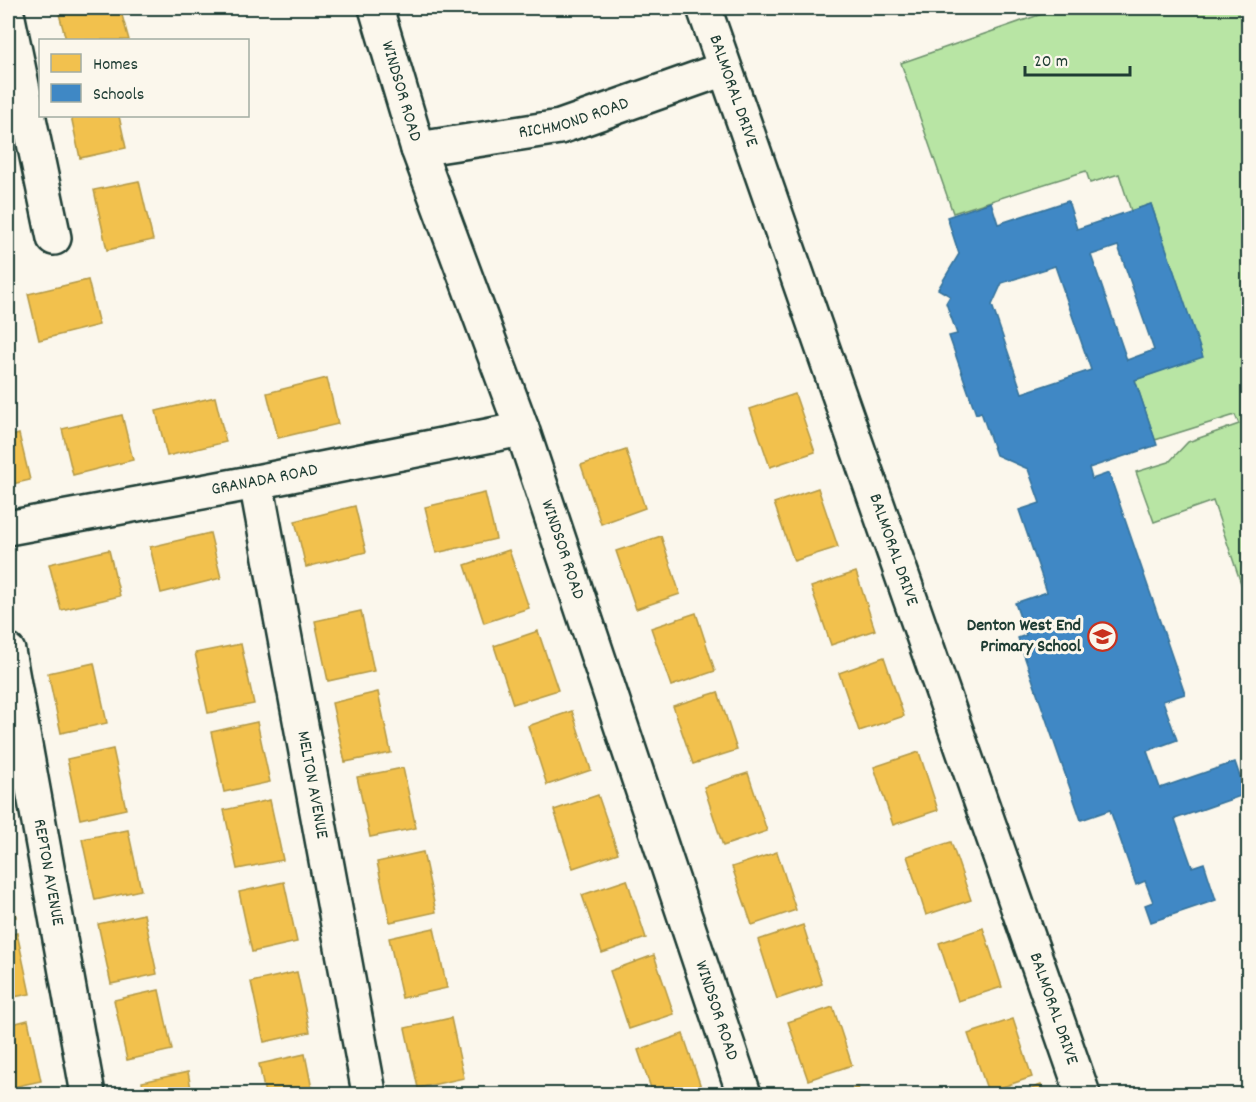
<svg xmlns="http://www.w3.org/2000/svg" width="1256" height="1102" viewBox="0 0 1256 1102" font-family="Dekko,sans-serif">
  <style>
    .green { fill: #b8e5a4; stroke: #6c916c; stroke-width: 1.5 }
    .homes { fill: #f2c14e; stroke: #b39946; stroke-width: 1.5 }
    .schools { fill: #3f88c5; stroke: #35729a; stroke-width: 1.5; fill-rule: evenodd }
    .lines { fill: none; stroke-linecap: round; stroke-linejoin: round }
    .minor-casing { stroke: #1f3d34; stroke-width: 38 }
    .minor { stroke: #fbf7ec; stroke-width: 33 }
    .labels { text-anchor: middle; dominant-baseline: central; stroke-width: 6; stroke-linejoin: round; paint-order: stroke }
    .street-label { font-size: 18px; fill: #1f3d34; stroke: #fbf7ec }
    .poi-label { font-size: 18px; font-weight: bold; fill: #1f3d34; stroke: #fbf7ec; text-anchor: end }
  </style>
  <rect width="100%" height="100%" fill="#fbf7ec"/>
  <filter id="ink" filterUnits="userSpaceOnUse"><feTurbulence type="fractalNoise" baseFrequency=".0167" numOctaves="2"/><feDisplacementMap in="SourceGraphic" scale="12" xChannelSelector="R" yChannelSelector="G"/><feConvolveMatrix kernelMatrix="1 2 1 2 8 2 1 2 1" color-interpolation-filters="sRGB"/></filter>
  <g filter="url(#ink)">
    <polygon class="green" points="1059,8 1248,8 1248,604 1213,501 1154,522 1136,472 1169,462 1188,442 1239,424 1235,415 1155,440 1135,380 1202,356 1151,204 1131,211 1119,174 1090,183 1086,171 953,213 901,63"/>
    <g class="homes">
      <polygon points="68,8 120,8 129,40 66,40 58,10"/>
      <polygon points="71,116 119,116 126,148 80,158"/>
      <polygon points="139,181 153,240 107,250 94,190"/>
      <polygon points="88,280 99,325 39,340 28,294"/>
      <polygon points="327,378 338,424 278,438 267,393"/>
      <polygon points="795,394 815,452 770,467 750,409"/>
      <polygon points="215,397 226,442 167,456 156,411"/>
      <polygon points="122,415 133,460 73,475 62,429"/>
      <polygon points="19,434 30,480 8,485 8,437"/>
      <polygon points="626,450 645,508 601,524 581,465"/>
      <polygon points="818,488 838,547 794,561 774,503"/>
      <polygon points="485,493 496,539 436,553 425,507"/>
      <polygon points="355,506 366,552 306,567 295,521"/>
      <polygon points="210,533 221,578 161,593 150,547"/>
      <polygon points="661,536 680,594 636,609 616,551"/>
      <polygon points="109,550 120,596 61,610 49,564"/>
      <polygon points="509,550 529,608 484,623 465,565"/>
      <polygon points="856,572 875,630 831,645 811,587"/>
      <polygon points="361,611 374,671 328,681 315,621"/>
      <polygon points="696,613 715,671 671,686 651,628"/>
      <polygon points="538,631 558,690 513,704 494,646"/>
      <polygon points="241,644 254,704 208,713 195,653"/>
      <polygon points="884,657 904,716 859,731 839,673"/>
      <polygon points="94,663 107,723 61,733 48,673"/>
      <polygon points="378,692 391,753 345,762 332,703"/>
      <polygon points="718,692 737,750 693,764 673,706"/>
      <polygon points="572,711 591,770 547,785 528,726"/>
      <polygon points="257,722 270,782 224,792 211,732"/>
      <polygon points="113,749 126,809 80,819 67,759"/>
      <polygon points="919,752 938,810 893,825 874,767"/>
      <polygon points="403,768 416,828 370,837 357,777"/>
      <polygon points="748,773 767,831 723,846 704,787"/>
      <polygon points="598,795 618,853 573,868 554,810"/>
      <polygon points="270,800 283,860 237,869 224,810"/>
      <polygon points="128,830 141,890 95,900 82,839"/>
      <polygon points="951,842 971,900 926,915 907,856"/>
      <polygon points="423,852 436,912 390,922 377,862"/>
      <polygon points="777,852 796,910 752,925 732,867"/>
      <polygon points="8,877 16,917 8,918"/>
      <polygon points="627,880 646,938 602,953 582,895"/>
      <polygon points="284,882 297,942 252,952 239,892"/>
      <polygon points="144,914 157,974 111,984 98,924"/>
      <polygon points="803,925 822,984 777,999 758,940"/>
      <polygon points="434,928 447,988 402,998 389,938"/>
      <polygon points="983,928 1002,987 958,1001 939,943"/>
      <polygon points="17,933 30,994 8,998 8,935"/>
      <polygon points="654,955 674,1014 629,1029 610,971"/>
      <polygon points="297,972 310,1032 264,1042 251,982"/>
      <polygon points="159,990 172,1050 127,1060 114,1000"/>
      <polygon points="833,1007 852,1065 808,1080 788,1022"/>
      <polygon points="451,1018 464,1078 418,1088 405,1028"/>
      <polygon points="1013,1019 1032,1077 988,1092 968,1034"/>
      <polygon points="28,1020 41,1081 8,1088 8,1025"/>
      <polygon points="683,1034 703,1093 698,1094 653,1094 638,1050"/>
      <polygon points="305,1054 313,1094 265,1094 259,1064"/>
      <polygon points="188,1072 192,1094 144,1094 142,1082"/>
      <polygon points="1041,1085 1045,1094 1017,1094"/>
      <polygon points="858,1087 860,1094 836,1094"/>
    </g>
    <path class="schools" d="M1068 201 1077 229 1151 204 1203 357 1135 380 1157 445 1089 468 1092 479 1109 473 1185 694 1163 701 1177 740 1147 751 1160 788 1235 762 1246 794 1175 819 1192 867 1204 863 1216 900 1151 922 1145 905 1153 902 1145 881 1136 885 1110 810 1081 820 1018 638 1026 635 1015 603 1047 592 1019 510 1040 503 1028 469 996 455 981 412 976 414 949 336 957 334 946 303 950 296 938 289 959 254 947 217 991 202 998 224ZM1118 246 1154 350 1127 360 1091 255ZM1055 266 1091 370 1022 393 992 305 1002 283Z"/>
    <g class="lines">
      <defs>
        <g id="minor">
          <path id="s1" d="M376 8 418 149 522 429 744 1094"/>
          <path id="s2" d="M704 8 1083 1094"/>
          <polyline points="8,18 54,238"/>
          <path id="s3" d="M418 149 560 127 724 69"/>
          <path id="s4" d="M256 482 368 1087"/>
          <path id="s5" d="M8 528 256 482 522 429"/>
          <path id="s6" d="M8 651 88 1094"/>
        </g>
      </defs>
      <use href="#minor" class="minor-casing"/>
      <use href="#minor" class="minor"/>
    </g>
  </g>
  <defs>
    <symbol id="school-ring" viewBox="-11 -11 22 22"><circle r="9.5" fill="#fbf7ec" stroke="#c8321e" stroke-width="1.5"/><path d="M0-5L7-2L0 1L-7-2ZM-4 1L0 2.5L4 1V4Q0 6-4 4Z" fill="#c8321e"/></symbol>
  </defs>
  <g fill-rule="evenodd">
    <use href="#school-ring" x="1086" y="620" width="33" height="33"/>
  </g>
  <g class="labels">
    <g class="street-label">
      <text stroke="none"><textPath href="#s1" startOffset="87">WINDSOR ROAD</textPath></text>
      <text stroke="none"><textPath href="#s2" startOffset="88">BALMORAL DRIVE</textPath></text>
      <text stroke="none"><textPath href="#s3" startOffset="159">RICHMOND ROAD</textPath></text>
      <text stroke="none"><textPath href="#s5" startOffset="261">GRANADA ROAD</textPath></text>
      <text stroke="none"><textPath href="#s1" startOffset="573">WINDSOR ROAD</textPath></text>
      <text stroke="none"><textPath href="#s2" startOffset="574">BALMORAL DRIVE</textPath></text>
      <text stroke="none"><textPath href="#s4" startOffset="308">MELTON AVENUE</textPath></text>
      <text stroke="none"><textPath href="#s6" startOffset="225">REPTON AVENUE</textPath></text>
      <text stroke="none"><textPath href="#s2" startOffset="1060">BALMORAL DRIVE</textPath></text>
      <text stroke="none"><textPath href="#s1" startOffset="1059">WINDSOR ROAD</textPath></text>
    </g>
    <g class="poi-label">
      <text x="1081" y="626">Denton West End<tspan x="1081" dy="21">Primary School</tspan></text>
    </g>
  </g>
  <rect width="1256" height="1102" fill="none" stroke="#fbf7ec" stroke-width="30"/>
  <rect x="15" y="15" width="1226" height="1072" fill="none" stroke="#1f3d34" stroke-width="2" filter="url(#ink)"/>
  <rect x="39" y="39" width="210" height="78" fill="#fbf7ec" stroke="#a3ada2" stroke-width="1.5"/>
  <rect x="51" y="54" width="30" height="18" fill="#f2c14e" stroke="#a3ada2" stroke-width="1.5"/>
  <text x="93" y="69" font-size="18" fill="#1f3d34">Homes</text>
  <rect x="51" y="84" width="30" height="18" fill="#3f88c5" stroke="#a3ada2" stroke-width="1.5"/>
  <text x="93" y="99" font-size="18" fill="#1f3d34">Schools</text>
  <path d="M1025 66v9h105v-9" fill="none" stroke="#1f3d34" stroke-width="3"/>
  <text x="1034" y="66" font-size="18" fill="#1f3d34" stroke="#fbf7ec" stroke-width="4.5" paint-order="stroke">20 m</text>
</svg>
